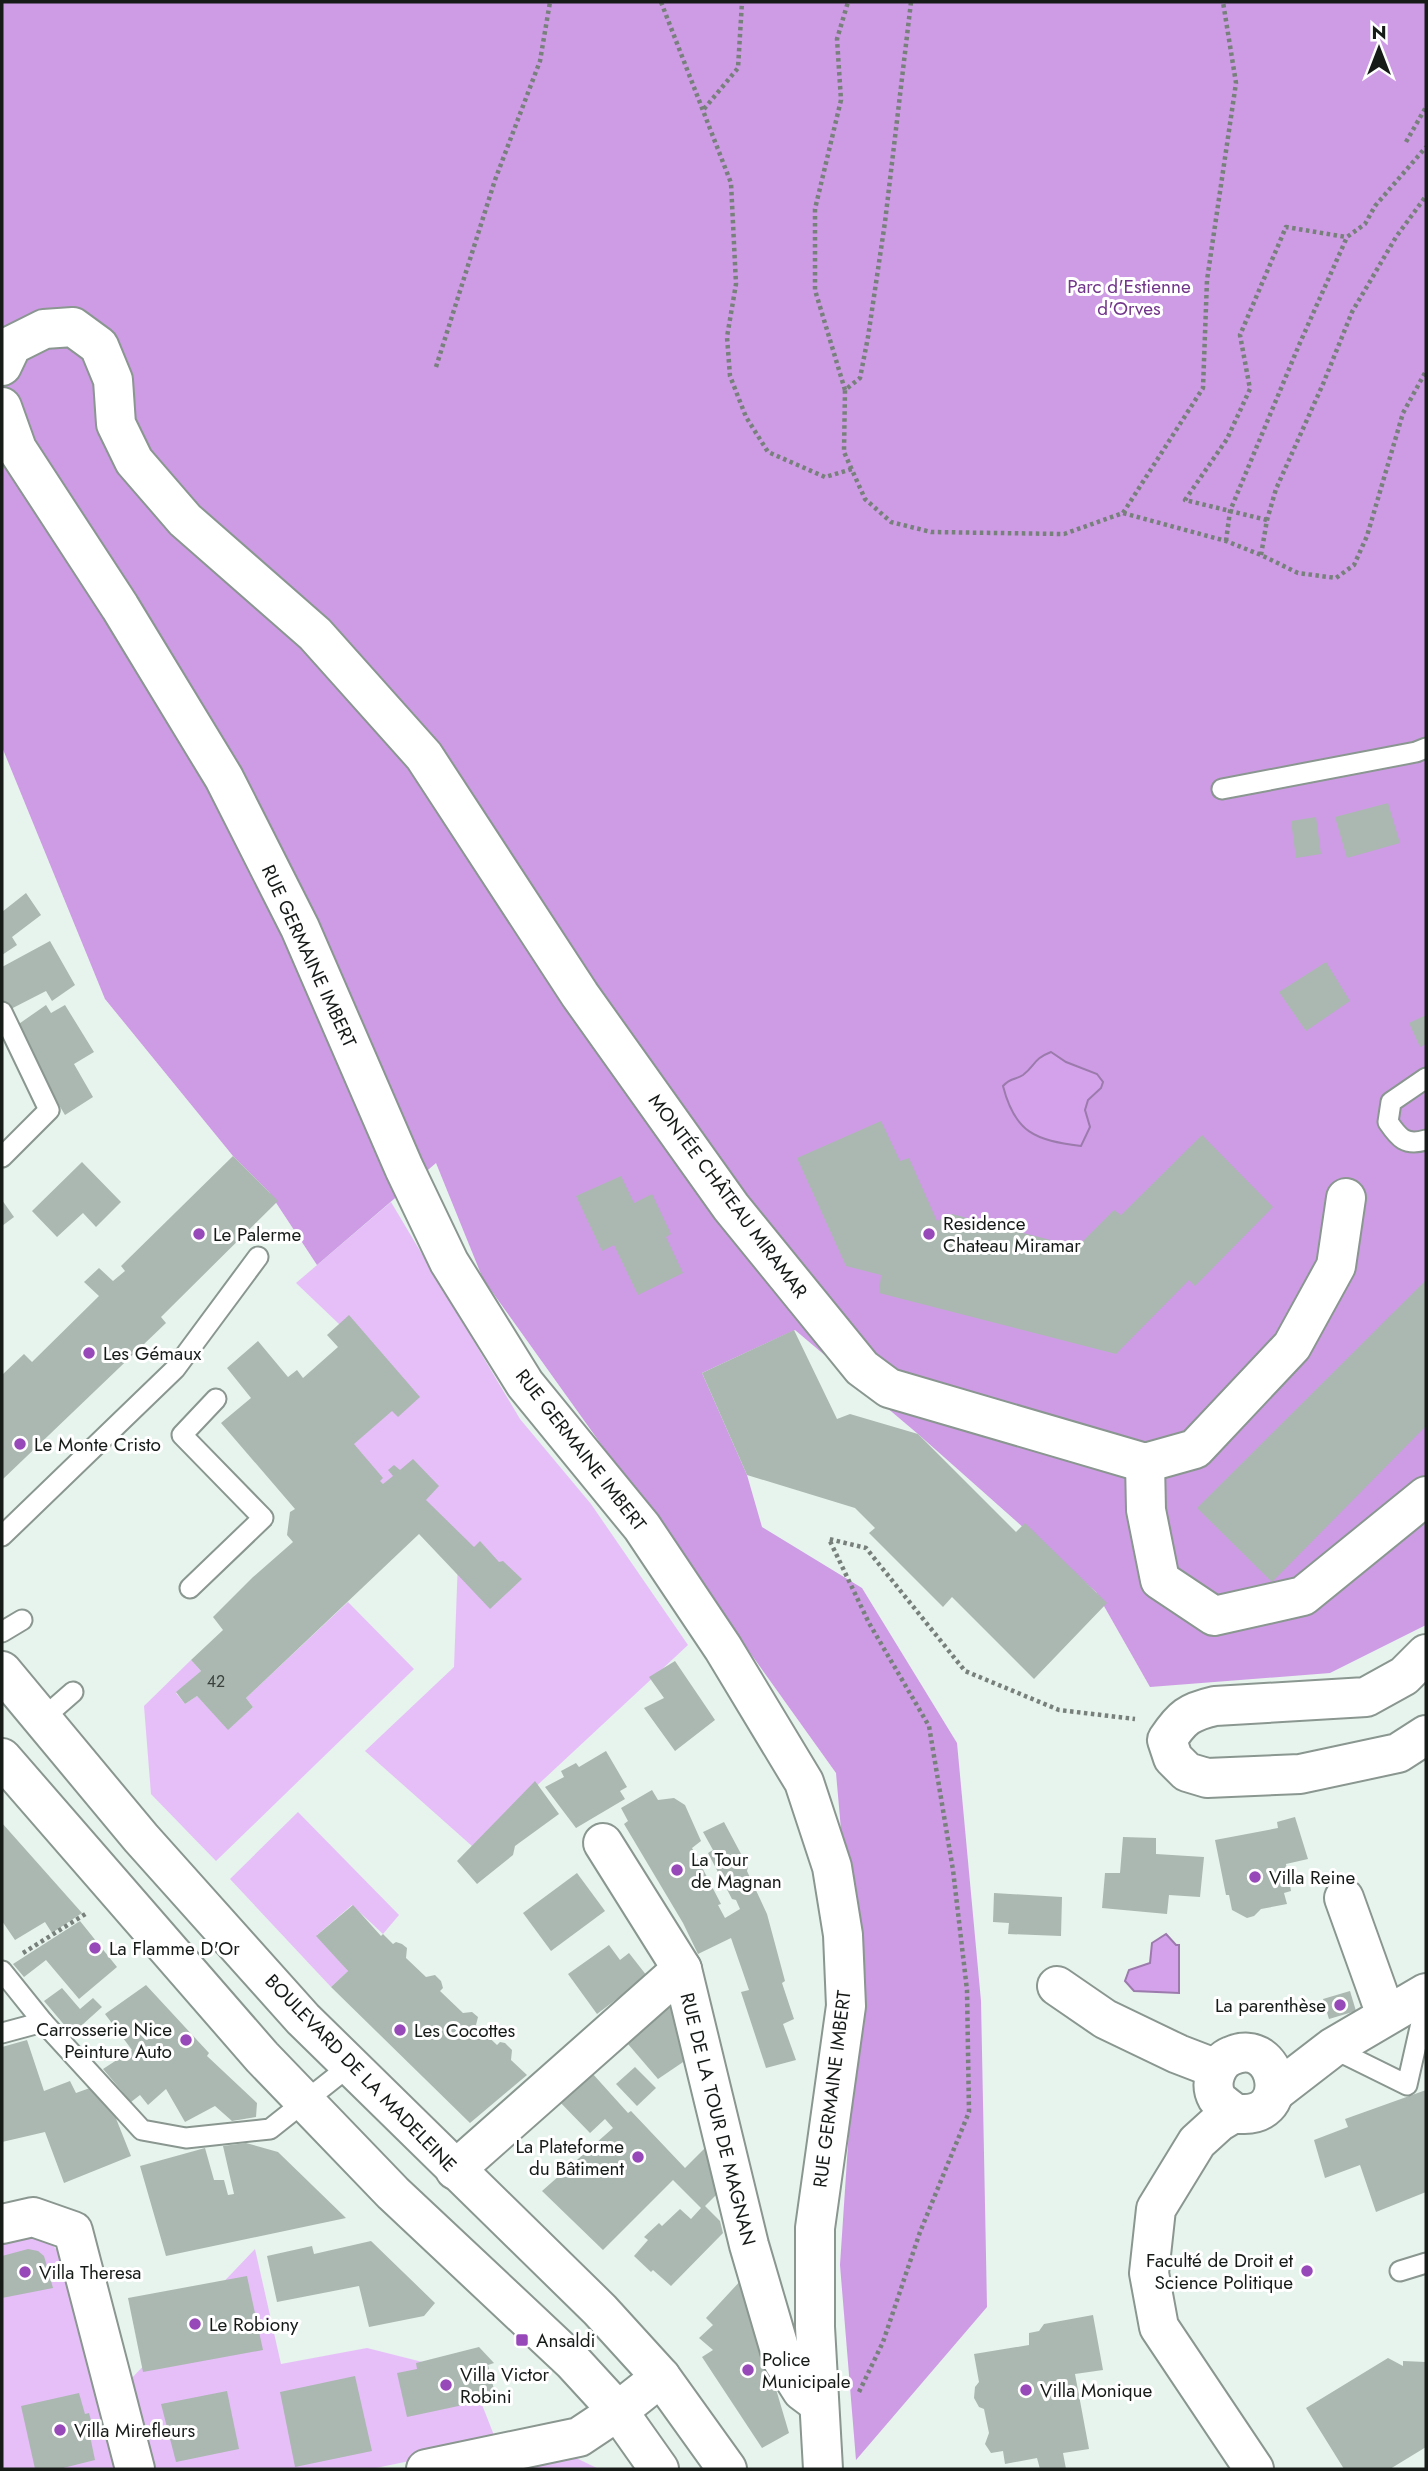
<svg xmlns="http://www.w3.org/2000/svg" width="1428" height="2471" viewBox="0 0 1428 2471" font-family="Jost,sans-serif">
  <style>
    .green { fill: #e6bff9 }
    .forest { fill: #cd9ce4 }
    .water { fill: #d4a2eb; stroke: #9b7aac; stroke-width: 2 }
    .building { fill: #abb8b1 }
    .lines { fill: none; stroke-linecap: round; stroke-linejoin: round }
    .service-casing { stroke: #8a9690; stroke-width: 23 }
    .minor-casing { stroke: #8a9690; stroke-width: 42 }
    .tertiary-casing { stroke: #8a9690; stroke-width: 42 }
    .path { stroke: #78807c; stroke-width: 4.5; stroke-dasharray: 3.5 3.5; stroke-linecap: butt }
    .service { stroke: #fff; stroke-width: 19 }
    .minor { stroke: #fff; stroke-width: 38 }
    .tertiary { stroke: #fff; stroke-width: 38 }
    .poi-dot { fill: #9849b9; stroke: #fff; stroke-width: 2.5 }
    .labels { text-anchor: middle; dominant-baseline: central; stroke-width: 6; stroke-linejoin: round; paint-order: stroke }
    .number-label { font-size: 16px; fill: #3b423e }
    .park-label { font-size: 19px; fill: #713589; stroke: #fff }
    .street-label { font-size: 19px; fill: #161b18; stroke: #fff }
    .poi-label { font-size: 19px; fill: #161b18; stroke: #fff; text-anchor: start }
  </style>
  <rect width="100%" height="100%" fill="#e7f3ed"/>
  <g class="green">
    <polygon points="391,1202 520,1419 591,1504 688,1645 472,1846 365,1751 454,1667 459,1534 385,1504 336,1435 401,1383 296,1283"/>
    <polygon points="348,1602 414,1669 216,1861 151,1794 144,1706 191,1660 201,1671 176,1693 185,1704 197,1696 228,1729 253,1707 246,1698"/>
    <polygon points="298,1812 399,1915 383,1934 352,1905 317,1935 348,1971 331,1987 230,1879"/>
    <polygon points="31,2235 52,2244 64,2260 118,2469 2,2469 2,2241"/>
    <polygon points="255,2249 281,2364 367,2348 470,2374 497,2443 371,2469 153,2469 130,2380"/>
    <polygon points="574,2457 599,2469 515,2469"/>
  </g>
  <polygon class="forest" points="2,2 1426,2 1426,1625 1330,1673 1150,1687 1096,1592 918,1434 795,1330 702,1373 747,1475 762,1527 862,1588 957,1743 981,2001 987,2307 856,2460 840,2265 857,2009 836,1773 483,1279 436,1163 317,1265 269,1192 233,1156 105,999 2,747"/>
  <g class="water">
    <path d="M1051 1052 1066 1062 1097 1074 1103 1082 1101 1088 1088 1100 1085 1110 1090 1127 1081 1146C1035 1140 1015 1133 1003 1086 1011 1077 1016 1080 1023 1075 1036 1065 1033 1059 1051 1052Z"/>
    <polygon points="1166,1934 1176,1945 1179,1945 1179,1993 1134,1991 1125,1981 1129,1970 1150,1963 1152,1943"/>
  </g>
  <g class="building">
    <polygon points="1388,803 1400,843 1347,858 1335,817"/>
    <polygon points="1316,817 1321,854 1296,858 1291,821"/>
    <polygon points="26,893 41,915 12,937 17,945 2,955 2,912"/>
    <polygon points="50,941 75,985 52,1001 46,991 5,1012 2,1006 2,967"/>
    <polygon points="1326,962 1350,1001 1306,1031 1279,992"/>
    <polygon points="46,1005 51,1013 65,1005 94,1052 74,1064 93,1097 65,1115 13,1028"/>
    <polygon points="1426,1015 1426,1044 1420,1047 1409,1023"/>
    <polygon points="881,1121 900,1161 909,1158 937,1221 952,1214 1077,1247 1114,1210 1121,1215 1202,1135 1273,1207 1195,1286 1189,1280 1116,1354 879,1293 881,1275 846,1266 797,1158"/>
    <polygon points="233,1156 278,1201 161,1317 166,1323 2,1480 2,1375 24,1354 32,1362 99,1296 84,1282 99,1268 113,1281 125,1271 121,1266"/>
    <polygon points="82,1162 121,1202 96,1227 83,1213 57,1237 32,1211"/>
    <polygon points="621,1176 634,1203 652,1194 671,1234 666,1237 683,1273 638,1295 614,1245 602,1251 576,1196"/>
    <polygon points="2,1200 14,1217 2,1226"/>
    <polygon points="1426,1280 1426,1426 1272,1582 1197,1508"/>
    <polygon points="349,1315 420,1397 398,1417 392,1411 354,1444 383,1478 380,1481 383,1484 393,1476 388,1470 394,1465 400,1470 413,1459 439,1486 426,1500 474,1547 480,1541 499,1562 503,1561 522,1579 490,1609 419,1534 246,1698 253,1707 228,1730 197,1696 185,1704 176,1692 201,1671 191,1660 223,1630 213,1617 253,1577 293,1542 287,1535 290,1512 295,1509 221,1423 251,1398 227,1368 258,1341 288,1377 297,1370 303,1378 338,1347 327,1335"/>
    <polygon points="794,1330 837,1419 850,1414 918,1434 1016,1532 1025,1523 1107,1603 1034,1679 952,1597 943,1607 869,1533 875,1528 855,1508 747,1475 702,1373"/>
    <polygon points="675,1661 715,1720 675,1751 644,1708 664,1698 649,1677"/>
    <polygon points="606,1751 627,1787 620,1791 625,1799 576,1828 545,1787 564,1777 561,1771 576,1763 579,1767"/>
    <polygon points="535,1781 559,1814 515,1846 513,1855 477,1884 457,1861"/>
    <polygon points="652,1790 658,1800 674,1798 685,1805 701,1841 692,1848 721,1904 718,1905 725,1918 740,1909 736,1900 732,1899 708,1853 713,1850 703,1832 724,1822 748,1867 747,1871 767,1914 785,1981 782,1983 794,2019 783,2024 796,2060 766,2068 741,1992 749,1990 731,1938 698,1954 683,1923 624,1824 628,1821 621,1808"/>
    <polygon points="1295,1817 1308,1859 1286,1864 1291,1891 1284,1893 1287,1904 1261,1909 1254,1916 1247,1918 1232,1910 1229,1895 1226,1895 1215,1840 1278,1828 1277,1822"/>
    <polygon points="2,1823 82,1913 52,1933 45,1922 15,1940 2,1921"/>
    <polygon points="1123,1837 1156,1838 1156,1854 1204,1857 1200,1897 1169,1895 1167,1914 1102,1908 1105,1873 1120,1873"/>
    <polygon points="577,1873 605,1911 551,1951 523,1913"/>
    <polygon points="994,1893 1062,1897 1061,1936 1008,1934 1009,1923 993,1922"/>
    <polygon points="353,1905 381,1936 383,1934 393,1944 396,1942 402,1944 407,1948 406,1958 426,1977 435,1975 441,1981 443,1988 440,1991 463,2013 472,2012 478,2017 476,2025 497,2045 500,2042 505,2043 512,2050 511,2060 527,2075 470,2123 331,1987 348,1971 316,1936"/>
    <polygon points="80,1921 117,1967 79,1999 46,1960 24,1977 13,1964"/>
    <polygon points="609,1945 620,1960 629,1953 647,1976 597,2014 568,1974"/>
    <polygon points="146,1985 209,2053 207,2056 257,2103 256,2117 232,2121 215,2106 185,2122 166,2089 148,2105 140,2095 131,2102 103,2069 132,2050 105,2014"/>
    <polygon points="62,1988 80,2009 93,1998 102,2007 72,2034 44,2001"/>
    <polygon points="1350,1991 1356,2011 1329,2019 1323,1999"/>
    <polygon points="669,2002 675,2004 692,2056 658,2079 622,2037"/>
    <polygon points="27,2040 44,2091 70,2081 76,2093 98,2085 113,2111 131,2156 64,2183 45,2132 2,2142 2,2047"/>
    <polygon points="583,2063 628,2113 631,2111 685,2168 706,2147 719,2192 705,2206 720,2221 723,2233 671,2286 653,2270 651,2272 634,2256 648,2240 644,2237 659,2223 662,2226 680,2209 691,2219 701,2208 673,2180 603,2250 542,2191 613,2128 605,2119 590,2133 557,2099"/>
    <polygon points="635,2067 656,2088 637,2106 616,2084"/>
    <polygon points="1426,2090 1426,2192 1376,2212 1360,2165 1325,2178 1314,2140 1348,2127 1345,2119"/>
    <polygon points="246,2143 278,2152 346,2218 166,2256 140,2166 205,2148 214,2180 224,2180 228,2195 234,2194 223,2146"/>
    <polygon points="371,2241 435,2303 424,2316 369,2327 359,2286 277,2302 267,2256 312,2246 314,2254"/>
    <polygon points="28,2249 38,2251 44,2256 53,2288 2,2298 2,2256"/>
    <polygon points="247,2276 263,2350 143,2372 128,2298"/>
    <polygon points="743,2278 789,2433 762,2448 702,2357 713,2350 699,2338 713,2325 706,2318"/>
    <polygon points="1093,2315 1103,2370 1075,2374 1089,2449 1063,2453 1066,2469 1040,2469 1037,2458 1005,2464 1003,2451 991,2453 985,2444 989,2433 984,2409 979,2407 974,2398 975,2387 979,2382 974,2354 1029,2345 1029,2333 1039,2331 1044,2324"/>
    <polygon points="479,2347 494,2363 488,2365 496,2398 407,2417 397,2373 417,2369 416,2363"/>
    <polygon points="1388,2358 1403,2366 1403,2361 1426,2362 1426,2447 1390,2469 1344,2469 1306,2408"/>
    <polygon points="355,2376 372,2451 295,2467 280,2392"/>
    <polygon points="227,2391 239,2449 176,2462 161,2404"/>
    <polygon points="79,2393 85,2414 89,2413 95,2435 90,2436 95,2460 59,2469 35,2469 21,2406"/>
  </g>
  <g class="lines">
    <defs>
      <g id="service">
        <polyline points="1222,789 1416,752 1426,748"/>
        <polyline points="2,1012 49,1110 2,1157"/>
        <path d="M1426 1078 1391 1102 1388 1122C1399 1138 1405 1146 1426 1140"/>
        <polyline points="2,1536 175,1369 258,1257"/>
        <polyline points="190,1588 263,1518 182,1435 216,1399"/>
        <polyline points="2,1632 22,1620"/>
        <polyline points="41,1720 73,1692"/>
        <polyline points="2,1971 43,2022"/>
        <polyline points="2,2033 43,2022 142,2130 186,2138 270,2129 352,2064"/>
        <polyline points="1332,2048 1407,2085 1426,2001"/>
        <polyline points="1400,2271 1426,2263"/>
      </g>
      <g id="minor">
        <polyline points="2,366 12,345 44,329 73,327 99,346 113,380 116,424 134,461 185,520 315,634 424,756 580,995 731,1207 862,1368 889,1388 1145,1463 1195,1449 1292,1346 1336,1266 1346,1198"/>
        <polyline points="2,407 17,449 120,607 224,778 300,928 404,1168 449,1262 525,1384 642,1527 723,1648 804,1782 832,1867 843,1935 846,2006 815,2228 815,2327 823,2469"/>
        <polyline points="1145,1463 1146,1510 1160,1580 1214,1616 1303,1596 1426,1496"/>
        <path d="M1426 1654 1404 1676 1366 1697 1215 1706C1189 1712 1182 1717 1167 1740L1173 1758 1187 1772 1207 1778 1300 1774 1398 1753 1426 1735"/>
        <polyline points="603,1843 682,1969"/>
        <polyline points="1344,1898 1386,2015"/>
        <polyline points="1057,1986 1105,2019 1178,2054 1217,2069"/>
        <polyline points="455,2170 682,1969 749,2245 783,2361 802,2391 818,2403"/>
        <polyline points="2,2224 33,2217 73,2231 135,2469"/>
        <polyline points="426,2469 579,2437 618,2411 661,2377"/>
      </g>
      <g id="tertiary">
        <polyline points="2,1671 141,1838 303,2019 600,2310 661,2377 727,2469"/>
        <polyline points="2,1758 262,2057 393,2193 573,2362 618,2411 659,2469"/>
        <polyline points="1275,2092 1332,2048 1426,1993"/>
        <path d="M1234 2113C1229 2108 1221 2104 1217 2098 1209 2084 1216 2062 1231 2056 1279 2034 1297 2124 1234 2113L1219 2122 1197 2142 1156 2209 1149 2273 1159 2327 1254 2469"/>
      </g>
    </defs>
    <use href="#service" class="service-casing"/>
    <use href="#minor" class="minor-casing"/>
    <use href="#tertiary" class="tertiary-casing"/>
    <g class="path">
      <polyline points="661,2 731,183 736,284 727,337 730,376 746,417 768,452 825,477 852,469"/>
      <polyline points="911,2 885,222 868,337 860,378 845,390 844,452 865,499 891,522 931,532 1064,534 1123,513 1226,541 1261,555 1298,573 1336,578 1354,565 1367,536 1403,413 1426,371"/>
      <polyline points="704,109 738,68 742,2"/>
      <polyline points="1406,142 1426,107"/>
      <polyline points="436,367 495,180 540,61 550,2"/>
      <polyline points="845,390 815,290 815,209 841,100 837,39 848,2"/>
      <polyline points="1123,513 1203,388 1207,280 1236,83 1223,2"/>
      <polyline points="1267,520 1185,500 1227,439 1250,389 1240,335 1286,227 1346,237"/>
      <polyline points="1226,541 1230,511 1299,345 1347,237 1365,224 1375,206 1426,147"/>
      <polyline points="1261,555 1267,520 1276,489 1323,384 1352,312 1396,237 1426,196"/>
      <polyline points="23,1953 87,1913"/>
      <polyline points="859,2392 883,2342 920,2232 969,2112 967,1990 953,1870 929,1726 869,1623 829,1539 866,1548 965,1671 1059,1710 1135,1719"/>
    </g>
    <use href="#service" class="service"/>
    <use href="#minor" class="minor"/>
    <use href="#tertiary" class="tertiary"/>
  </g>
  <g class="poi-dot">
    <circle cx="199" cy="1234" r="7"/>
    <circle cx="929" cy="1234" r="7"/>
    <circle cx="89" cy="1353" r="7"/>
    <circle cx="20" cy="1444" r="7"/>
    <circle cx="677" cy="1870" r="7"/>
    <circle cx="1255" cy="1877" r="7"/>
    <circle cx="95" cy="1948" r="7"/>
    <circle cx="1340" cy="2005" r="7"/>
    <circle cx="400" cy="2030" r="7"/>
    <circle cx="186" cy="2040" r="7"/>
    <circle cx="638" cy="2157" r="7"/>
    <circle cx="1307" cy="2271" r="7"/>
    <circle cx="25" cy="2272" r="7"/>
    <circle cx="195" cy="2324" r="7"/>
    <rect x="515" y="2333" width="14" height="14" rx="3.5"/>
    <circle cx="748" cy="2370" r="7"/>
    <circle cx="446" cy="2385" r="7"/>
    <circle cx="1026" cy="2390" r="7"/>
    <circle cx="60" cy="2430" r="7"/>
  </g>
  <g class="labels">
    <g class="number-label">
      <text x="216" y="1681">42</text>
    </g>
    <g class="park-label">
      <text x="1129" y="286">Parc d'Estienne<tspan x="1129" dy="22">d'Orves</tspan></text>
    </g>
    <g class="street-label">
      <text transform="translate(309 956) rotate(65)">RUE GERMAINE IMBERT</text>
      <text transform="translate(728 1196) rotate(53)">MONTÉE CHÂTEAU MIRAMAR</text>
      <text transform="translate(581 1450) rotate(52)">RUE GERMAINE IMBERT</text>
      <text transform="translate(361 2073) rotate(46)">BOULEVARD DE LA MADELEINE</text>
      <text transform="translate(832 2089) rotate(-83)">RUE GERMAINE IMBERT</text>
      <text transform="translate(718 2119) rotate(76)">RUE DE LA TOUR DE MAGNAN</text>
    </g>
    <g class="poi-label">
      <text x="943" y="1223">Residence<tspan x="943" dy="22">Chateau Miramar</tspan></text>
      <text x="213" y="1234">Le Palerme</text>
      <text x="103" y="1353">Les Gémaux</text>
      <text x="34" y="1444">Le Monte Cristo</text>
      <text x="691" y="1859">La Tour<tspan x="691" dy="22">de Magnan</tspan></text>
      <text x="1269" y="1877">Villa Reine</text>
      <text x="109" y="1948">La Flamme D'Or</text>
      <text x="1326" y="2005" text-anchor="end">La parenthèse</text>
      <text x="172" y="2029" text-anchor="end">Carrosserie Nice<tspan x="172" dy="22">Peinture Auto</tspan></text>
      <text x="414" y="2030">Les Cocottes</text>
      <text x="624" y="2146" text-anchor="end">La Plateforme<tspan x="624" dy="22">du Bâtiment</tspan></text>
      <text x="1293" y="2260" text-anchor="end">Faculté de Droit et<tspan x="1293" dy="22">Science Politique</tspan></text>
      <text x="39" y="2272">Villa Theresa</text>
      <text x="209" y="2324">Le Robiony</text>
      <text x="536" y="2340">Ansaldi</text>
      <text x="762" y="2359">Police<tspan x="762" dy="22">Municipale</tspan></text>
      <text x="460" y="2374">Villa Victor<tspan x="460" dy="22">Robini</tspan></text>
      <text x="1040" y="2390">Villa Monique</text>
      <text x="74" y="2430">Villa Mirefleurs</text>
    </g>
  </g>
  <rect width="1428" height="2471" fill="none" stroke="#161b18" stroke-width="7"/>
  <g transform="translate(1379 49)" stroke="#ffffff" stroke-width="5" paint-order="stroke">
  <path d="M0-5L12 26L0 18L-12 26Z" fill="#161b18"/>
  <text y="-10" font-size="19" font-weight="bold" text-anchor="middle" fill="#161b18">N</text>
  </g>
</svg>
